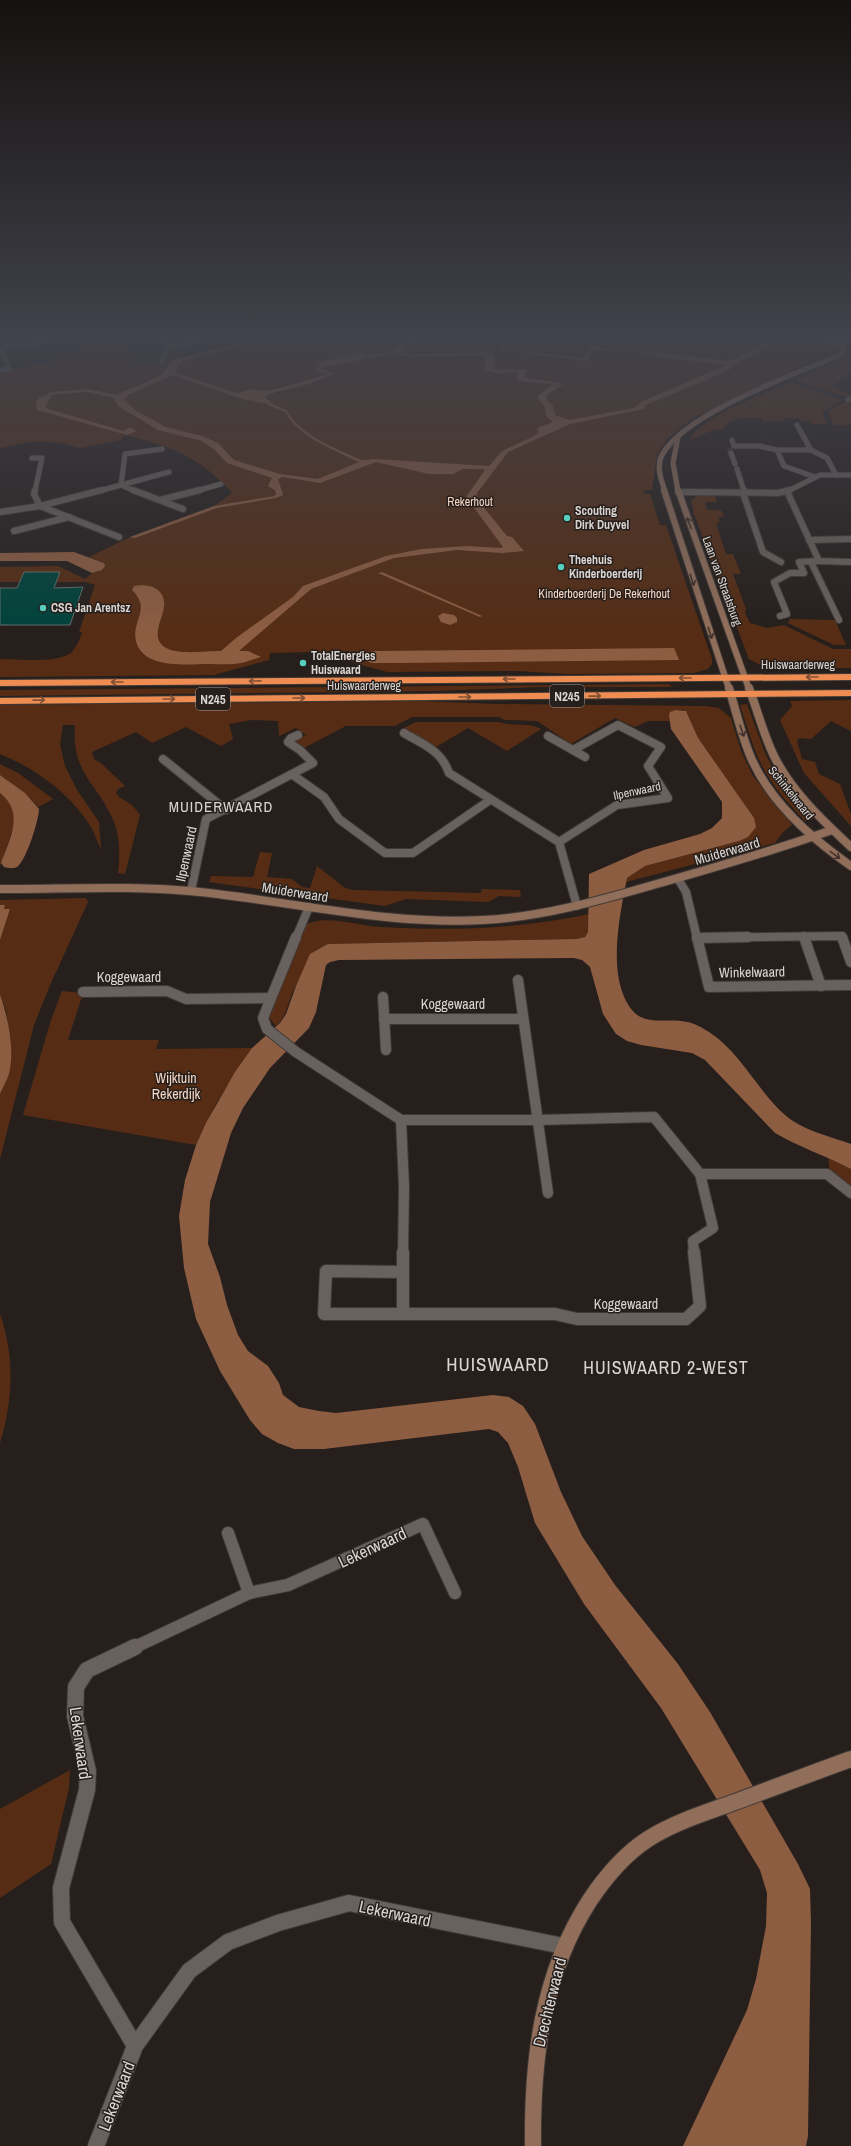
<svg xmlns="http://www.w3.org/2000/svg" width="851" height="2146" viewBox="0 0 851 2146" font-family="'Archivo Narrow',sans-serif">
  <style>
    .green { fill: #562d14 }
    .water { fill: #8d5d42; fill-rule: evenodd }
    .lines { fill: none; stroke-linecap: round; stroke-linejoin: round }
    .stream { stroke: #8d5d42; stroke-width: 2.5 }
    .building { fill: #01433c; stroke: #646e6c }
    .street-tunnel { stroke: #413a37; stroke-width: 5; stroke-dasharray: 5 2.5; stroke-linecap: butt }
    .street-far5-casing { stroke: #403a37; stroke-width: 6 }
    .street-far4-casing { stroke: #403a37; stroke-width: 8 }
    .street-far3-casing { stroke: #403a37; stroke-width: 10 }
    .street-far2-casing { stroke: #403a37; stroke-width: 12 }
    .street-far1-casing { stroke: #403a37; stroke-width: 14 }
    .street-casing { stroke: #403a37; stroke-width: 18 }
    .secondary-far3-casing { stroke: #403a37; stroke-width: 6 }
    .secondary-far2-casing { stroke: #403a37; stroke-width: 8 }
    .secondary-far1-casing { stroke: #403a37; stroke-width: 10 }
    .secondary-casing { stroke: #403a37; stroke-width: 18 }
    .highway-casing { stroke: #403a37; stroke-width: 2 }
    .street-far5 { stroke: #69615d; stroke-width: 5 }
    .street-far4 { stroke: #69615d; stroke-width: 6 }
    .street-far3 { stroke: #69615d; stroke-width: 8 }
    .street-far2 { stroke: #69615d; stroke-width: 10 }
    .street-far1 { stroke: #69615d; stroke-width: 12 }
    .street { stroke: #69615d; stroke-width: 16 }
    .secondary-far3 { stroke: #916e5a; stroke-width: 5 }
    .secondary-far2 { stroke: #916e5a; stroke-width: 6 }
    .secondary-far1 { stroke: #916e5a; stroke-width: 8 }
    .secondary { stroke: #916e5a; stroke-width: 16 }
    .highway { fill: #ee8c52; fill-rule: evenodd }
    .oneway { stroke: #41332c }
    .oneway2 { stroke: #805034 }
    .poi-dot { fill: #58cebf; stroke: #261f1c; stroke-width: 1.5 }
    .labels { text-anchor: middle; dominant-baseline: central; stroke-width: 3; stroke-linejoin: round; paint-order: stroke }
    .far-park-label { font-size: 12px; fill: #f6d7c6; stroke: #261f1c }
    .far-poi-label { font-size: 12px; font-weight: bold; fill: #dad5d2; stroke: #261f1c; text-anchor: start }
    .far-street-label { font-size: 12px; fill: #dad5d2; stroke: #261f1c }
    .shield { fill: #261f1c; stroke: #a49e9b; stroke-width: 1 }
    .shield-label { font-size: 13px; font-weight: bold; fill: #dad5d2 }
    .street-label { font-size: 14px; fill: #dad5d2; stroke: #261f1c }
    .park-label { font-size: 14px; fill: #f6d7c6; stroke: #261f1c }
    .neighbourhood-label { font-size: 15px; letter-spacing: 1px; fill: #dad5d2; stroke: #261f1c }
    .near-street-label { font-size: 17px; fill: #dad5d2; stroke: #261f1c }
    .near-neighbourhood-label { font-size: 18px; letter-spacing: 1px; fill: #dad5d2; stroke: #261f1c }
    .near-quarter-label { font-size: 19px; letter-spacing: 1px; fill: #dad5d2; stroke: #261f1c }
  </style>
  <rect width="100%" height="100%" fill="#261f1c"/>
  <g class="green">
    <path d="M290 333H787L784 336 791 337 795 335 832 343 838 349 834 353 780 375 777 379 693 418 667 439 657 455 652 490H643L645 494H650L660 525H666L712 659V664L708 669 694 673 567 674 517 671 387 672 348 661 349 651 270 653 269 660 214 675 0 677V659C18 659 58 664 72 652 77 646 80 639 82 632H79L95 585 86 582H56L60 572H24L20 582H0V567L58 566 85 579 92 573 99 571 104 563 89 557 130 537 214 506 232 493C199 456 172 447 125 435L121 440 80 448 61 443 47 442H29L0 448V371L58 361 55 356 85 351 82 347 102 344 132 351 130 363 165 362 170 359 174 348 186 357 173 361 177 365 184 361Z"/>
    <polygon points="851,355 851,363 845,366 851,367 851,373 848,372 833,387 842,388 840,391 851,393 851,397 842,396 795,380"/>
    <path d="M791 382 843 400 822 412 827 424H812L810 421H801L799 418H784L785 421H763L761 418H738L725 425 724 429 712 430 689 441C701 416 765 394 791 382Z"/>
    <polygon points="847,401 851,405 851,425 834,425 828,411"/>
    <polygon points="699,494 714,494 717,502 705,502 707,510 721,510 724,517 718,517 720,522 716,523 726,554 733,554 741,574 733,574 746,609 745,613 750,623 767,628 784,625 833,649 851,649 851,668 766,668 749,659 694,514 691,501"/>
    <polygon points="790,619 835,620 846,645 834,645 788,623"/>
    <polygon points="669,684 672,687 543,687 434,691 0,696 0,690"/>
    <polygon points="851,700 851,731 831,721 811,739 799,738 797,741 802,759 815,762 819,774 840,784 851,814 851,826 804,773 780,720 792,706 790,701"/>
    <path d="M421 701 495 704 705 706 719 708 731 718 741 751 753 776 792 825 784 831 775 843 626 882 627 878 645 866 739 841 690 720 686 711C678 708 675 711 669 716L670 721H648L635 727 615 718 571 744 537 721 505 720 499 717H412L395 726H346L302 749 292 742 306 735 296 728 279 736 278 721 252 720 229 724 233 739 221 746 186 727 152 743 136 732 92 752 94 759 101 763 125 786 118 789 116 793 119 797 132 805 140 815 125 874 118 873C120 858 120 836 114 822 98 783 71 774 75 725H63L60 744 65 766 77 790 99 822 101 849C97 841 94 831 89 824 69 793 35 768 0 754V705Z"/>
    <path d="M747 704 765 753 773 769 813 819 805 821C792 807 778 793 768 776 754 755 748 728 740 705Z"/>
    <path d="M416 722H499C513 727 528 722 541 729L507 751 468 728 436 747 404 728Z"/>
    <polygon points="0,764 18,773 53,799 38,807 25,793 0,775"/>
    <path d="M0 793C10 801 15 810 15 823L0 866Z"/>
    <polygon points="260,852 272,853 267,877 292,879 302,887 310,888 317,866 345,888 353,890 481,893 482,889 520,890 521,897 499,896 488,902 406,899 385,906 209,882 211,876 253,877"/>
    <polygon points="86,898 88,902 51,983 34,1025 0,1159 0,1094 9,1074 11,1041 6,1011 0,994 0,940 10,909 4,909 5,905 0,905 0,900"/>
    <path d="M589 914 588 932 585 937 576 939 328 944C318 957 303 972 295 987 288 1000 288 1015 276 1026L267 1015 304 926C323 913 358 926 380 927 450 931 521 929 589 914Z"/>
    <polygon points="62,991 83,993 68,1040 159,1040 156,1049 252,1048 217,1102 196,1145 23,1115 51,1020"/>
    <polygon points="828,1156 851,1169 851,1189 834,1173 830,1173"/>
    <path d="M0 1314C15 1357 13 1400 0 1443Z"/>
    <polygon points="70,1770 69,1788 51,1864 0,1898 0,1809"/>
  </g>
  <g class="water">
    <path d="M276 333H290L184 361 178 365 175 373 237 393 253 389 266 391 276 389 328 374 316 370 321 365 315 364 368 349 363 354 393 352 397 346 408 341V337L413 333H449L457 337 408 344 402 353 417 354 481 352 492 353 495 357 494 368 496 370 523 369 527 370 525 377 527 378 562 383 561 386 547 395 546 399 553 406 555 415 569 420 634 408 641 402 726 365 639 354 640 350 731 361 760 345 739 341 741 339 772 343 768 347 733 365 728 371 645 405 644 409 570 424 508 452 477 493 476 498 507 536 512 537 524 551 502 553 457 550 394 558 311 589 239 651H248L261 657C254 659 247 662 241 663 231 665 220 664 210 664 188 664 143 670 136 641 131 621 152 609 132 590L134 586C148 583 166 588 164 606 163 620 149 638 166 648 178 655 206 651 221 651L236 638 293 597 303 586 358 566 386 556 421 549 467 546 501 548 503 547 466 497 485 470 483 469H463L453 474H429L376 462 320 483 283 477 278 479 283 495 276 498 217 508 135 538 130 537 214 506 274 496 276 494 275 490 268 486 272 478 227 463 216 451 202 441 158 430 118 406 114 398 87 392 51 395 45 408 124 431 130 427 136 431 127 435 37 410 36 404 39 398 51 392 88 389 116 395 160 376 174 360 249 340 252 337ZM393 354 408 357 485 356V368C492 377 507 372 518 372L516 378 520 381 552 384 538 396V399L544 405 546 416 553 422 537 428 539 431 536 435 502 451 489 466 375 459 364 460 318 479 280 474 234 460 218 443 202 436 166 427 135 410 125 400 128 395 173 375 245 400C254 400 263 405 272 403L265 397 269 394 309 384 335 374 319 368Z"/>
    <polygon points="481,333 513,335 506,349 580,358 584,357 590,346 591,336 566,333 596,334 597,347 628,352 593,350 587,361 500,350 507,338 484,336"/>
    <polygon points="74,552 104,563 105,566 102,570 92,573 67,561 0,561 0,553"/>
    <polygon points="382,572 482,616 480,617 378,573"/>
    <polygon points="443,613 454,615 457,618 457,622 450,625 441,622 438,616"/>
    <polygon points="674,648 679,660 398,663 372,663 357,658 373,651"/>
    <path d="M676 710 686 711 698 738 754 818 756 827 748 837 739 841 645 866 627 878C620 915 607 972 629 1006 643 1028 666 1017 687 1022 694 1023 703 1028 709 1032 741 1053 757 1090 785 1115 802 1130 829 1136 851 1144V1169C826 1156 799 1147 775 1133L705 1060 692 1053 641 1045 627 1041 616 1034 603 1014 590 967 582 960 574 958 339 960 330 962 326 965 316 1012 309 1028 270 1068 243 1108 231 1133 210 1202 208 1244 220 1277 227 1305 238 1335 248 1351 268 1366 279 1383 283 1395 299 1407 319 1411 336 1413 493 1395 509 1397 523 1406 535 1424 561 1492 582 1536 615 1585 678 1664 710 1712 798 1864 810 1889 811 1922 808 2136 806 2146H683L747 2010 756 1979 766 1926 767 1893 760 1870 661 1708 584 1604 535 1523 518 1467 508 1443 498 1432 489 1429 324 1449H294L278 1443 262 1434 250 1420 220 1371 196 1319 184 1268 179 1216 185 1180 196 1145 206 1123 235 1072 252 1048 280 1023 286 1014 296 986 310 954 328 944 576 939 585 937 588 932 589 874 644 850 700 834 712 828 722 818V802L671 729 669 716 670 712Z"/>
    <path d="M0 775 25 793 39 809C39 820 26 861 17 867 12 869 9 868 4 867L1 863C10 838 25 813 0 793Z"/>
    <polygon points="0,905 5,905 4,909 10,909 0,940"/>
    <path d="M0 994C8 1018 15 1048 9 1074 7 1080 3 1087 0 1094Z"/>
  </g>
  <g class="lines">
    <path class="stream" d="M269 404 286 411C300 438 338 450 364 463"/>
  </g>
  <polygon class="building" points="24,572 60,572 54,588 83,587 70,625 0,625 0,588 17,588"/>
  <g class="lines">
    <polyline class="street-tunnel" points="729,448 731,453"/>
    <defs>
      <g id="street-far5">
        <polyline points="85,333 103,333"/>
        <polyline points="115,333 134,337 138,335 169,342 162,362"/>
        <polyline points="235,333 243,338"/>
        <polyline points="840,343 851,342"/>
        <polyline points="168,347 232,333"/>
        <polyline points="0,348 64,338 77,333"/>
        <polyline points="0,370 9,369 1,348"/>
        <polyline points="848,400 851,399"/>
        <polyline points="732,440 734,446 759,446 777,450 784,466 815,477"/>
        <polyline points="777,450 811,450 797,425"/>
        <polyline points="811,450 827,458 836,475"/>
        <polyline points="731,453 735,464"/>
        <polyline points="32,458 42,458 35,491"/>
        <polyline points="737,469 744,491"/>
        <polyline points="121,485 125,454 162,449"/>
        <polyline points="121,485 135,491"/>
        <polyline points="99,491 169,472"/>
        <polyline points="196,491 221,484"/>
        <polyline points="788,491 820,475 851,475"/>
      </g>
      <g id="street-far4">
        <polyline points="35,490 34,494 40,506 119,537"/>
        <polyline points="133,490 183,509"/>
        <polyline points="744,490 745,493"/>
        <polyline points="787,491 819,561 851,562"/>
        <polyline points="678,492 778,493 790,490"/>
        <polyline points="743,493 763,552 781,562"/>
        <polyline points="160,500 200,490"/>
        <polyline points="0,512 40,506 102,490"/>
        <polyline points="14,531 69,517"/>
        <polyline points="809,540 851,539"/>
        <polyline points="811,562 839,620"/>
        <polyline points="780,616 787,614 774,582 790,573 804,573 799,562 819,561"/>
      </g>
      <g id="street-far3">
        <path d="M404 733C424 745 441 750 449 773L559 842 577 906"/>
        <polyline points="548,736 585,757"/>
        <polyline points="163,759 226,810"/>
        <polyline points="293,775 324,797 339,819 385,853 413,853 490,800"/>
        <polyline points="559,842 617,805 668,798 648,766 661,747 618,725 573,750"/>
        <polyline points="678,879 686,892 697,938"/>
        <polyline points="191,891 206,819 313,763 300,750 288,742 291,738 298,735"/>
        <polyline points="296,938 309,907"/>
        <polyline points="697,938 842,936 843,938"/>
      </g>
      <g id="street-far2">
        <polyline points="296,937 263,1018 267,1029 296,1052 401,1120 537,1120 654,1117 700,1174 713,1228 693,1241 694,1253"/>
        <polyline points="697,937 709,987 850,985"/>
        <polyline points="804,937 821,986"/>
        <polyline points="842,937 851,962"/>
        <polyline points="697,938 748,937"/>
        <polyline points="518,980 548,1193"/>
        <polyline points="83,992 167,991 186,999 270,998"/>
        <polyline points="383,997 386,1050"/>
        <polyline points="384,1019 523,1019"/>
        <polyline points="401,1120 404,1187 403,1253"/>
        <polyline points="700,1174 827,1174 851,1193"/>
      </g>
      <g id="street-far1">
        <polyline points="402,1272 326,1271 324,1314 555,1314 577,1319 686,1319 700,1306 694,1252"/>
        <polyline points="403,1314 403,1252"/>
        <polyline points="228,1533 249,1593"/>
        <polyline points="133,1648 249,1593 288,1585 423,1524 455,1593"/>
      </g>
      <g id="street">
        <polyline points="135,1647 87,1670 76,1687 75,1716 88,1771 87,1790 61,1888 62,1922 135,2046"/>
        <polyline points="96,2146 135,2046 189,1971 228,1942 278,1923 349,1903 563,1946"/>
      </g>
      <g id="secondary-far3">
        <path d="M665 491C661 480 656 466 662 455 684 414 794 374 838 356L844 351 842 345 833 341 794 333"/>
        <polyline points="678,491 673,463 678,437"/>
      </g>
      <g id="secondary-far2">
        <polyline points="664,490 729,689"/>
        <polyline points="678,490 749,689"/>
      </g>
      <g id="secondary-far1">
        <path d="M729 688C736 711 742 738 752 760 772 804 812 839 851 866"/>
        <path d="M749 688C757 709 763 733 773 754 790 790 822 820 851 847"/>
        <path d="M0 889C66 889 133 885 200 892 294 902 387 925 483 920 541 917 598 901 653 885 713 868 773 851 832 830"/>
      </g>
      <path id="secondary" d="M533 2146C532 2059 542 1974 590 1900 606 1876 625 1854 648 1839 675 1822 705 1813 735 1802 773 1788 812 1773 851 1759"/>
      <g id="highway">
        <polygon points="851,674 851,680 0,686 0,680"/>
        <polygon points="851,690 851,696 0,704 0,698"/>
      </g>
    </defs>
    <use href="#street-far5" class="street-far5-casing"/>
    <use href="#street-far4" class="street-far4-casing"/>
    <use href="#street-far3" class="street-far3-casing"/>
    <use href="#street-far2" class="street-far2-casing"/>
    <use href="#street-far1" class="street-far1-casing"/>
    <use href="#street" class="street-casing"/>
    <use href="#secondary-far3" class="secondary-far3-casing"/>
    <use href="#secondary-far2" class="secondary-far2-casing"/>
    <use href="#secondary-far1" class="secondary-far1-casing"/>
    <use href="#secondary" class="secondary-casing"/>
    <use href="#highway" class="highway-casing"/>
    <use href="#street-far5" class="street-far5"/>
    <use href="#street-far4" class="street-far4"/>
    <use href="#street-far3" class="street-far3"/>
    <use href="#street-far2" class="street-far2"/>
    <use href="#street-far1" class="street-far1"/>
    <use href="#street" class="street"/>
    <use href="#secondary-far3" class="secondary-far3"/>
    <use href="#secondary-far2" class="secondary-far2"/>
    <use href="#secondary-far1" class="secondary-far1"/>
    <use href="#secondary" class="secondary"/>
    <use href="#highway" class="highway"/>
  </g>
  <defs><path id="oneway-shaft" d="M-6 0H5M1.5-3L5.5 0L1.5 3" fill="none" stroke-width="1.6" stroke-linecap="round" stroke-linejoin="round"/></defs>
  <g class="oneway">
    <use href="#oneway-shaft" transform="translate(689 523) rotate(-111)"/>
    <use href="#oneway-shaft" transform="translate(692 580) rotate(72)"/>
    <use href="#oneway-shaft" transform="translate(710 633) rotate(72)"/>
    <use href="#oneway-shaft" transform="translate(742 731) rotate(71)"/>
    <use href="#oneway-shaft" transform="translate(835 855) rotate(36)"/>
  </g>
  <g class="oneway2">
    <use href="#oneway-shaft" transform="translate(812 677) rotate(180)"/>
    <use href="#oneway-shaft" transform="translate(685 678) rotate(180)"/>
    <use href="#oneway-shaft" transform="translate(509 679) rotate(180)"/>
    <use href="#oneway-shaft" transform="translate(255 681) rotate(179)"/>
    <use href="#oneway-shaft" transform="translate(117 682) rotate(180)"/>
    <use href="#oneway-shaft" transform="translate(595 696) rotate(-1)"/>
    <use href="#oneway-shaft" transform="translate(465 697)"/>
    <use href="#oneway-shaft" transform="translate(299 698)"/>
    <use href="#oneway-shaft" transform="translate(169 699)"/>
    <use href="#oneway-shaft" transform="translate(39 700) rotate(-1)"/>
  </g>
  <linearGradient id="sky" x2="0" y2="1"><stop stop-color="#15110f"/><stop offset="0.53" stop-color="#41424b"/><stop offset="1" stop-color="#41424b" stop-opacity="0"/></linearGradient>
  <rect width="851" height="633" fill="url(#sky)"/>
  <g class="poi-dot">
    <circle cx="567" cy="518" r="4"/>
    <circle cx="561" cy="567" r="4"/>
    <circle cx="43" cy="608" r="4"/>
    <circle cx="303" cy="663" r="4"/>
  </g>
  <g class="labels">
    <g class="far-park-label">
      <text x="470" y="502">Rekerhout</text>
      <text x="604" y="594">Kinderboerderij De Rekerhout</text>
    </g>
    <g class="far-poi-label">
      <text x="575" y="511">Scouting<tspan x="575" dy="14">Dirk Duyvel</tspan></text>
      <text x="569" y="560">Theehuis<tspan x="569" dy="14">Kinderboerderij</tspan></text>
      <text x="51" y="608">CSG Jan Arentsz</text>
      <text x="311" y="656">TotalEnergies<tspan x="311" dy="14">Huiswaard</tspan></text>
    </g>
    <g class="far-street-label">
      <text transform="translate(722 581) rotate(70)">Laan van Straatsburg</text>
      <text x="798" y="665">Huiswaarderweg</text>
      <text x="364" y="686">Huiswaarderweg</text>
      <text transform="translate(637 791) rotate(-12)">Ilpenwaard</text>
      <text transform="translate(791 793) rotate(51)">Schinkelwaard</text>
    </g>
    <g class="shield">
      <rect x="550" y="685" width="34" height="22" rx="3"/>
      <rect x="196" y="688" width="34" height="22" rx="3"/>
    </g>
    <g class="shield-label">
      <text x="567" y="696">N245</text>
      <text x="213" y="699">N245</text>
    </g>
    <g class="street-label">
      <text transform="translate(727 851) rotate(-16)">Muiderwaard</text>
      <text transform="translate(186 854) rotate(-78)">Ilpenwaard</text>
      <text transform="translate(295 892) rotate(9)">Muiderwaard</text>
      <text transform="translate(752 972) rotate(-1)">Winkelwaard</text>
      <text x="129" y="977">Koggewaard</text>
      <text x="453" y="1004">Koggewaard</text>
      <text x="626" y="1304">Koggewaard</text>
    </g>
    <g class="park-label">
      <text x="176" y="1078">Wijktuin<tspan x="176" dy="16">Rekerdijk</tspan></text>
    </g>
    <g class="neighbourhood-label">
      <text x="221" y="806">MUIDERWAARD</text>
    </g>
    <g class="near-street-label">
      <text transform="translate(372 1547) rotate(-25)">Lekerwaard</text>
      <text transform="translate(81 1743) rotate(82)">Lekerwaard</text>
      <text transform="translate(395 1913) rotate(12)">Lekerwaard</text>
      <text transform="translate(549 2002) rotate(-76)">Drechterwaard</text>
      <text transform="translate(116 2096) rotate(-69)">Lekerwaard</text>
    </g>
    <g class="near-neighbourhood-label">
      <text x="666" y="1367">HUISWAARD 2-WEST</text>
    </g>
    <g class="near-quarter-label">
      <text x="498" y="1364">HUISWAARD</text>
    </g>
  </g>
</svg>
